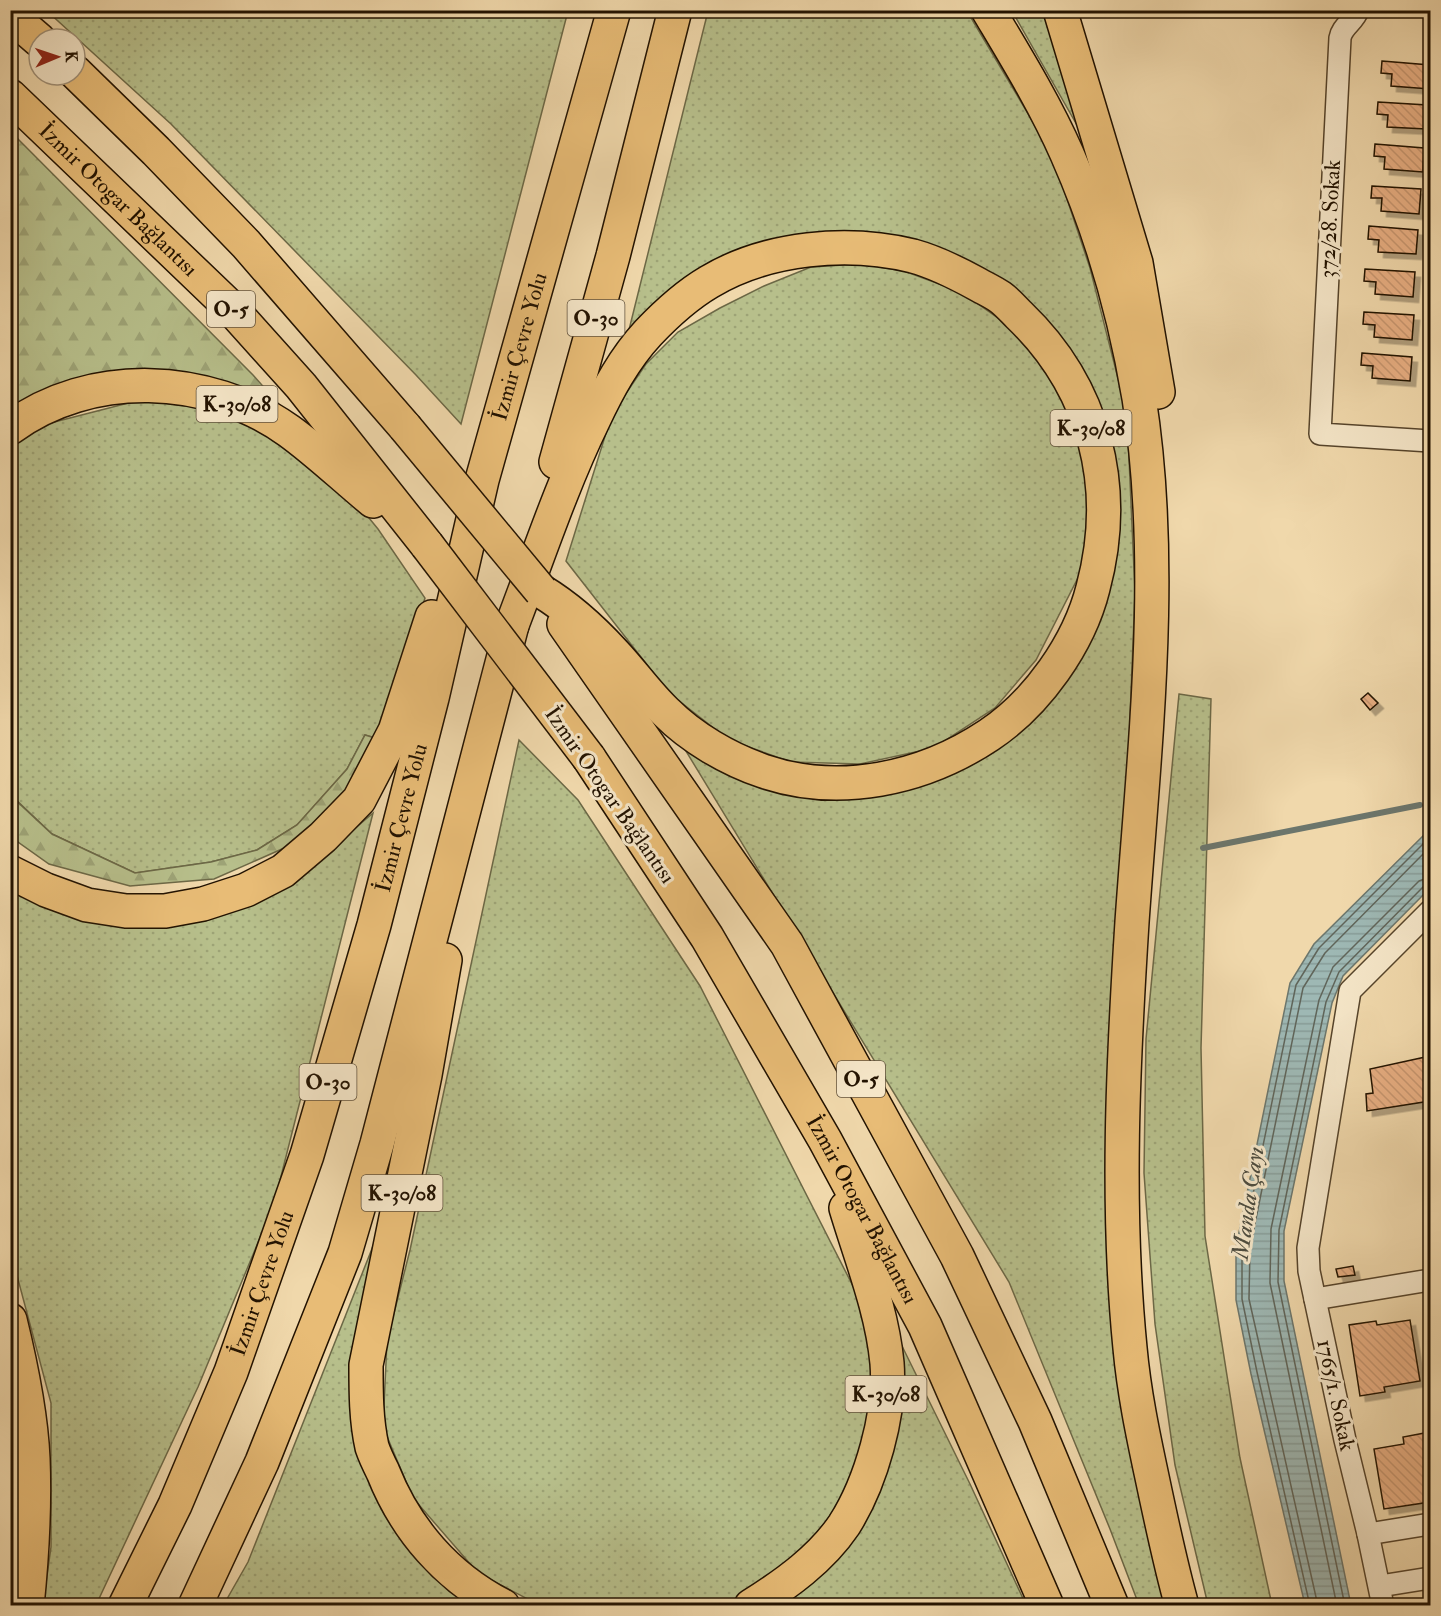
<svg xmlns="http://www.w3.org/2000/svg" width="1441" height="1616" viewBox="0 0 1441 1616" font-family="'IM FELL Double Pica',serif">
  <style>
    .grass { fill: url(#grass-dots); stroke: #6c6846; stroke-width: 1.5 }
    .forest { fill: url(#forest-firs); stroke: #6c6846; stroke-width: 1.5 }
    .water { fill: url(#water-rules); stroke: #6c766c; stroke-width: 1.5 }
    .lines { fill: none; stroke-linecap: round; stroke-linejoin: round }
    .shore { stroke: #60655a; stroke-width: 1.5 }
    .stream { stroke: #6c766c; stroke-width: 6 }
    .building { fill: url(#building-back-hatch); stroke: #221200; stroke-width: 1.5; filter: url(#shadow) }
    .street-casing { stroke: #56442b; stroke-width: 24 }
    .highway-casing { stroke: #221200; stroke-width: 36 }
    .street { stroke: #f5e6c8; stroke-width: 21 }
    .highway { stroke: #e8bc76; stroke-width: 33 }
    .highway-bridge-casing { stroke: #221200; stroke-width: 36; stroke-linecap: butt }
    .highway-bridge { stroke: #e8bc76; stroke-width: 33 }
    .labels { text-anchor: middle; dominant-baseline: central; stroke-width: 6; stroke-linejoin: round; paint-order: stroke }
    .shield { fill: #f5e6c8; stroke: #61523c; stroke-width: 1.5 }
    .shield-label { font-size: 21px; font-weight: bold; fill: #221200 }
    .street-label { font-size: 22px; fill: #221200; stroke: #f5e6c8 }
    .water-label { font-size: 24px; font-style: italic; fill: #4d4c3f; stroke: #f5e6c8 }
  </style>
  <defs>
    <pattern id="grass-dots" width="8" height="8" patternUnits="userSpaceOnUse" patternTransform="scale(1.5)"><rect width="8" height="8" fill="#b7bf8b"/><path d="M2 2h.1M6 6h.1" fill="none" stroke="#9da376" stroke-width="1.8" stroke-linecap="round"/></pattern>
    <pattern id="forest-firs" width="22" height="20" patternUnits="userSpaceOnUse" patternTransform="scale(1.5)"><rect width="22" height="20" fill="#b7bf8b"/><path d="M5 1l3.5 6h-7zM16 11l3.5 6h-7z" fill="#9da376"/></pattern>
    <pattern id="water-rules" width="6" height="5" patternUnits="userSpaceOnUse" patternTransform="scale(1.5)"><rect width="6" height="5" fill="#9eb8b4"/><path d="M0 2.5h6" fill="none" stroke="#889d99"/></pattern>
    <pattern id="building-back-hatch" width="6" height="6" patternUnits="userSpaceOnUse" patternTransform="scale(1.5)"><rect width="6" height="6" fill="#e8af83"/><path d="M-1 5l2 2M0 0l6 6M5-1l2 2" fill="none" stroke="#c7966f"/></pattern>
    <filter id="shadow"><feDropShadow dx="5.5" dy="5.5" stdDeviation="0" flood-color="#0004"/></filter>
  </defs>
  <rect width="100%" height="100%" fill="#f0d8ab"/>
  <filter id="stains"><feTurbulence type="fractalNoise" baseFrequency=".00333" numOctaves="4"/><feColorMatrix values="0 0 0 0 .2 0 0 0 0 .09 0 0 0 0 .02 0 0 0 .5 -.17"/></filter>
  <radialGradient id="worn" r=".72"><stop offset=".6" stop-color="#630" stop-opacity="0"/><stop offset="1" stop-color="#630" stop-opacity=".3"/></radialGradient>
  <g class="grass">
    <polygon points="47,11 568,11 461,424 416,375 171,124"/>
    <polygon points="708,11 967,11 1052,154 1090,268 1127,414 1135,592 1111,1197 1167,1605 1139,1605 1110,1529 1009,1282 678,738 882,790 1043,701 1113,472 1010,295 835,237 627,338"/>
    <polygon points="1012,11 1049,11 1094,155"/>
    <polygon points="860,264 904,271 961,292 1012,328 1059,387 1082,439 1091,499 1085,564 1036,660 995,708 934,748 860,764 791,762 729,740 669,693 566,561 612,414 646,364 678,332 720,308 764,286 811,267"/>
    <polygon points="140,400 210,409 266,427 333,474 378,529 425,598 389,710 375,738 365,735 347,769 297,825 257,850 211,862 135,873 52,834 11,795 10,444 31,428"/>
    <polygon points="1179,694 1211,699 1201,1048 1205,1236 1240,1458 1272,1605 1208,1605 1175,1465 1155,1324 1144,1173 1146,1039"/>
    <polygon points="519,740 578,800 700,986 857,1294 876,1374 871,1426 847,1495 815,1540 753,1594 724,1606 539,1605 478,1573 413,1498 383,1427 387,1341 410,1250"/>
    <polygon points="373,813 274,1204 198,1387 96,1605 43,1605 51,1547 51,1403 11,1253 10,885 82,916 284,889"/>
    <polygon points="377,1236 353,1425 474,1605 223,1606 248,1562"/>
    <polygon points="901,1344 970,1484 1026,1605 775,1606 827,1568"/>
  </g>
  <g class="forest">
    <polygon points="11,132 253,375 284,410 240,392 11,413"/>
    <polygon points="365,735 375,738 351,786 291,845 214,879 130,886 49,864 11,837 10,795 52,834 135,873 211,862 257,850 297,825 347,769"/>
  </g>
  <polygon class="water" points="1430,829 1430,888 1343,976 1332,1003 1284,1231 1284,1281 1351,1605 1305,1605 1251,1374 1236,1300 1236,1247 1290,983 1314,944"/>
  <g class="lines">
    <g class="shore">
      <polyline points="1310,1606 1257,1372 1242,1299 1242,1248 1296,985 1319,948 1430,837"/>
      <polyline points="1318,1606 1249,1299 1250,1248 1303,988 1325,953 1430,847"/>
      <polyline points="1337,1606 1270,1283 1271,1229 1319,1000 1333,967 1419,881 1430,877"/>
      <polyline points="1345,1606 1278,1282 1279,1230 1326,1002 1339,972 1424,886 1430,884"/>
    </g>
    <polyline class="stream" points="1203,848 1420,805"/>
  </g>
  <g class="building">
    <polygon points="1382,61 1430,65 1430,89 1391,86 1392,74 1381,73"/>
    <polygon points="1378,102 1427,105 1426,129 1387,127 1388,115 1377,114"/>
    <polygon points="1375,144 1424,148 1423,172 1384,169 1385,157 1374,156"/>
    <polygon points="1372,186 1421,189 1419,214 1381,211 1382,198 1371,198"/>
    <polygon points="1369,226 1418,230 1416,254 1378,252 1379,240 1368,239"/>
    <polygon points="1365,269 1415,272 1413,297 1375,294 1376,282 1364,281"/>
    <polygon points="1428,285 1430,285 1430,309 1427,309"/>
    <polygon points="1364,312 1414,315 1412,340 1374,337 1375,325 1363,324"/>
    <polygon points="1426,327 1430,327 1430,352 1425,351"/>
    <polygon points="1362,353 1412,357 1410,381 1372,378 1373,366 1361,365"/>
    <rect x="1424" y="369" width="6" height="24"/>
    <polygon points="1368,693 1378,703 1370,710 1361,699"/>
    <polygon points="1430,1056 1430,1101 1367,1111 1366,1094 1373,1093 1370,1069"/>
    <polygon points="1353,1266 1355,1275 1338,1277 1336,1269"/>
    <polygon points="1410,1320 1420,1381 1384,1387 1385,1392 1360,1396 1349,1325 1376,1321 1377,1325"/>
    <polygon points="1430,1432 1430,1502 1384,1509 1374,1449 1404,1444 1403,1437"/>
  </g>
  <g class="lines">
    <defs>
      <g id="street">
        <path d="M1358 10C1354 22 1342 26 1340 38L1320 434 1430 441"/>
        <polyline points="1315,1299 1430,1280"/>
        <polyline points="1368,1534 1430,1524"/>
        <polyline points="1380,1586 1430,1578"/>
        <polyline points="1383,1606 1368,1534 1345,1440 1309,1271 1308,1248 1350,991 1430,911"/>
      </g>
      <g id="highway">
        <path d="M988 10C1016 57 1045 104 1067 154 1101 231 1125 315 1139 398 1166 569 1144 750 1132 922 1123 1064 1116 1206 1130 1348 1134 1392 1143 1435 1152 1477 1161 1520 1170 1563 1182 1606"/>
        <polyline points="1060,10 1136,263 1158,392"/>
        <polyline points="10,15 39,40"/>
        <polyline points="75,72 156,151 246,244 405,427"/>
        <path id="s1" d="M10 96 229 306 301 386 427 545"/>
        <path d="M10 428C90 369 208 373 289 431 318 452 345 478 373 501"/>
        <polyline points="556,462 613,256 675,10"/>
        <polyline points="564,624 787,944 957,1256 1035,1421 1112,1606"/>
        <path d="M512 625C538 557 561 487 593 421 608 389 624 359 648 333 666 314 687 295 709 282 767 247 848 240 913 256 935 262 957 273 977 284 984 288 993 292 1000 297 1007 302 1013 309 1019 315 1095 388 1120 487 1093 588 1079 644 1037 703 989 735 923 779 839 797 763 771 728 759 692 738 666 712 647 694 632 672 614 653 592 629 569 608 541 591"/>
        <path id="s2" d="M589 758 707 937 825 1140 925 1326 1047 1606"/>
        <polyline points="10,872 46,890 87,905 126,911 165,911 203,904 246,890 283,871 323,837 359,800 395,731 432,617"/>
        <path d="M445 960 425 1075 366 1365C366 1392 366 1420 372 1447 375 1456 379 1464 383 1472 406 1530 447 1577 503 1606"/>
        <path d="M10 1320C21 1365 31 1412 33 1459 35 1508 32 1557 27 1606"/>
        <path id="s3" d="M125 1606 175 1505 231 1372 307 1155 374 925 432 698 482 480 614 10"/>
        <polyline points="195,1606 262,1462 345,1253 377,1144 512,625"/>
        <path d="M751 1606C786 1584 821 1559 844 1525 871 1483 891 1413 887 1363 882 1310 861 1258 846 1208"/>
      </g>
    </defs>
    <use href="#street" class="street-casing"/>
    <use href="#highway" class="highway-casing"/>
    <use href="#street" class="street"/>
    <use href="#highway" class="highway"/>
    <defs>
      <g id="highway-bridge">
        <polyline points="405,427 541,591"/>
        <polyline points="427,545 589,758"/>
      </g>
    </defs>
    <use href="#highway-bridge" class="highway-bridge-casing"/>
    <use href="#highway-bridge" class="highway-bridge"/>
  </g>
  <g class="labels">
    <g class="shield">
      <rect x="207" y="291" width="48" height="36" rx="4.5"/>
      <rect x="567.5" y="300" width="57" height="36" rx="4.5"/>
      <rect x="196.5" y="386" width="81" height="36" rx="4.5"/>
      <rect x="1050.5" y="410" width="81" height="36" rx="4.5"/>
      <rect x="837" y="1061" width="48" height="36" rx="4.5"/>
      <rect x="299.5" y="1064" width="57" height="36" rx="4.5"/>
      <rect x="361.5" y="1175" width="81" height="36" rx="4.5"/>
      <rect x="845.5" y="1376" width="81" height="36" rx="4.5"/>
    </g>
    <g class="shield-label">
      <text x="231" y="309">O-5</text>
      <text x="596" y="318">O-30</text>
      <text x="237" y="404">K-30/08</text>
      <text x="1091" y="428">K-30/08</text>
      <text x="861" y="1079">O-5</text>
      <text x="328" y="1082">O-30</text>
      <text x="402" y="1193">K-30/08</text>
      <text x="886" y="1394">K-30/08</text>
    </g>
    <g class="street-label">
      <text stroke="none"><textPath href="#s1" startOffset="150">İzmir Otogar Bağlantısı</textPath></text>
      <text transform="translate(1330 219) rotate(-87)">372/28. Sokak</text>
      <text stroke="none"><textPath href="#s3" startOffset="1323">İzmir Çevre Yolu</textPath></text>
      <text transform="translate(610 795) rotate(55)">İzmir Otogar Bağlantısı</text>
      <text stroke="none"><textPath href="#s3" startOffset="837">İzmir Çevre Yolu</textPath></text>
      <text stroke="none"><textPath href="#s2" startOffset="528">İzmir Otogar Bağlantısı</textPath></text>
      <text stroke="none"><textPath href="#s3" startOffset="351">İzmir Çevre Yolu</textPath></text>
      <text transform="translate(1336 1395) rotate(78)">1765/1. Sokak</text>
    </g>
    <g class="water-label">
      <text transform="translate(1248 1203) rotate(-82)">Manda Çayı</text>
    </g>
  </g>
  <rect width="1441" height="1616" fill="none" stroke="#f0d8ab" stroke-width="36"/>
  <rect x="12" y="12" width="1417" height="1592" fill="none" stroke="#221200" stroke-width="3"/>
  <rect x="18" y="18" width="1405" height="1580" fill="none" stroke="#221200" stroke-width="1.5"/>
  <g transform="translate(57 57) rotate(88)"><circle r="28" fill="#f5e6c8" stroke="#a19178" stroke-width="1.5"/>
  <path d="M0-4.5L10 22L0 15L-10 22Z" fill="#8f2418"/>
  <text y="-9" font-size="16" font-weight="bold" text-anchor="middle" fill="#221200">K</text>
  </g>
  <rect width="100%" height="100%" filter="url(#stains)"/>
  <rect width="100%" height="100%" fill="url(#worn)"/>
</svg>
